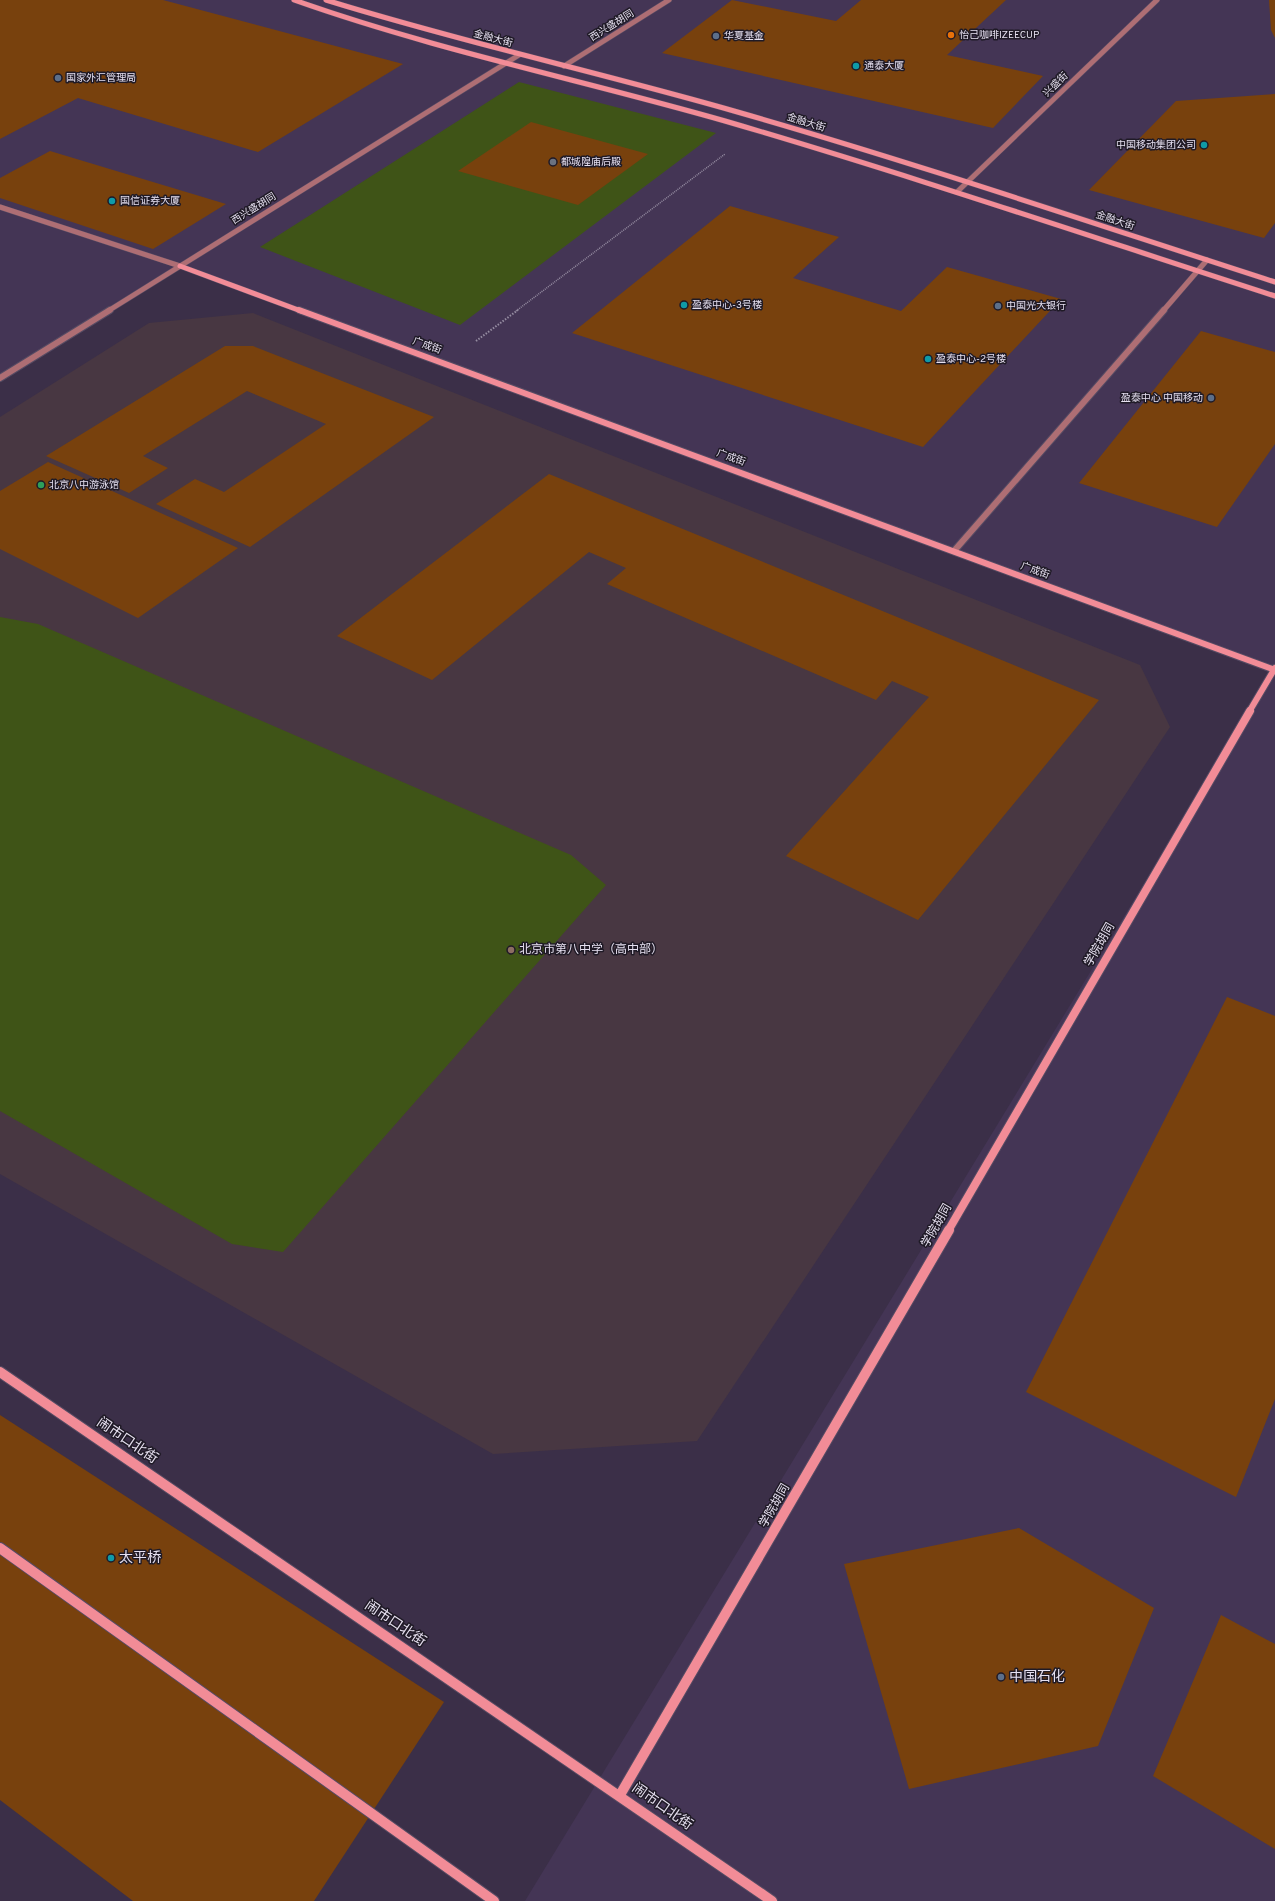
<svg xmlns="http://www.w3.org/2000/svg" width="1275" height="1901" viewBox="0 0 1275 1901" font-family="Overpass,'Noto Sans SC',sans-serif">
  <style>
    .built { fill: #443555 }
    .education { fill: #483742 }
    .green { fill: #3f5417 }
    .building { fill: #78410d }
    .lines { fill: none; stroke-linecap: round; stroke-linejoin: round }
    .service-far1-casing { stroke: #564b63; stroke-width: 6 }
    .service-casing { stroke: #564b63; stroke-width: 8 }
    .minor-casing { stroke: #564b63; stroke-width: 6 }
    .tertiary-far1-casing { stroke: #564b63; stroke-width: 6 }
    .tertiary-casing { stroke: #564b63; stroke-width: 8 }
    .secondary-far3-casing { stroke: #564b63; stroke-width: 6 }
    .secondary-far2-casing { stroke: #564b63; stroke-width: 8 }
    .secondary-far1-casing { stroke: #564b63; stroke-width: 10 }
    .secondary-casing { stroke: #564b63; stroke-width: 12 }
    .path-far1 { stroke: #958ca1; stroke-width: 1.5; stroke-dasharray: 1 1; stroke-linecap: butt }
    .path { stroke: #958ca1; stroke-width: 2; stroke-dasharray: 1.5 1.5; stroke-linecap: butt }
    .service-far1 { stroke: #ae6e74; stroke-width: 5 }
    .service { stroke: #ae6e74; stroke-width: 6 }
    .minor { stroke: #ae6e74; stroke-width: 5 }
    .tertiary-far1 { stroke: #ae6e74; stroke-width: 5 }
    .tertiary { stroke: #ae6e74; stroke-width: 6 }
    .secondary-far3 { stroke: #f28c97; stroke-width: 5 }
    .secondary-far2 { stroke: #f28c97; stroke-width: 6 }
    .secondary-far1 { stroke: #f28c97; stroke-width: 8 }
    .secondary { stroke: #f28c97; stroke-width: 10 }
    .food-dot { fill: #e8710a; stroke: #1f1a26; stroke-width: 1.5 }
    .service-dot { fill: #5c6f8a; stroke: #1f1a26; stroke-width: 1.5 }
    .culture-dot { fill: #0f9aa8; stroke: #1f1a26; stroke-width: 1.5 }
    .worship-dot { fill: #6b7280; stroke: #1f1a26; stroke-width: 1.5 }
    .leisure-dot { fill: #2e9e5b; stroke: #1f1a26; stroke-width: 1.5 }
    .education-dot { fill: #8d6e63; stroke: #1f1a26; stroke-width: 1.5 }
    .labels { text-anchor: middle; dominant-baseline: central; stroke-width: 3; stroke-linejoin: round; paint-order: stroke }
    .far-street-label { font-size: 10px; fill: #e6e0f0; stroke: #1f1a26 }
    .far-poi-label { font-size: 10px; fill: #e6e0f0; stroke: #1f1a26; text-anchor: start }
    .street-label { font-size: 12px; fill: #e6e0f0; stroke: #1f1a26 }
    .poi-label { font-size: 12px; fill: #e6e0f0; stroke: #1f1a26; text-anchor: start }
    .near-street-label { font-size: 14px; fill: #e6e0f0; stroke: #1f1a26 }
    .near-poi-label { font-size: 14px; fill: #e6e0f0; stroke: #1f1a26; text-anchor: start }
  </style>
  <rect width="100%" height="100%" fill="#3b2f48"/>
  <polygon class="built" points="0,0 1275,0 1275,1901 525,1901 1274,670 180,266 0,378"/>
  <polygon class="education" points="253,313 1140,665 1170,727 697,1441 493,1454 0,1174 0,417 149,323"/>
  <g class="green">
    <polygon points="519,82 716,133 460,325 260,247"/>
    <polygon points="0,617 38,624 571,855 606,885 283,1252 232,1244 0,1111"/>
  </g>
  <g class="building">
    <polygon points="0,0 163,0 403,64 258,152 78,98 0,139"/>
    <polygon points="732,0 836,21 861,0 1006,0 947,55 1043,76 993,128 662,53"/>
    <polygon points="1269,0 1275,0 1275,38 1271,30"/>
    <polygon points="1275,94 1275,223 1264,238 1089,190 1176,101"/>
    <polygon points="531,122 648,154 578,205 458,171"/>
    <polygon points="50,151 226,204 153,249 0,198 0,178"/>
    <polygon points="730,206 839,237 793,278 901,311 947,267 1061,299 923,447 572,333"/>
    <polygon points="1201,331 1275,352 1275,444 1217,527 1079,483"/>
    <polygon points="225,346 253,346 434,417 250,547 156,504 195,479 224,492 326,424 247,391 143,456 168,468 129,493 46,456"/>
    <polygon points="48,462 238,548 138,618 0,549 0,491"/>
    <polygon points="549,474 1099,700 918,920 786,856 929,697 892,681 876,700 607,584 626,568 589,552 432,680 337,636"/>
    <polygon points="1227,997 1275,1016 1275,1399 1236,1497 1026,1392"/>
    <polygon points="0,1415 444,1702 314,1901 133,1901 0,1800"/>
    <polygon points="1019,1528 1154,1608 1098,1746 909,1789 844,1564"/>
    <polygon points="1221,1615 1275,1644 1275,1849 1153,1776"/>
  </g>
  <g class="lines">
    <defs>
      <polyline id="service-far1" points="1163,311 1207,260"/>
      <polyline id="service" points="954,551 1164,310"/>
      <polyline id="minor" points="0,207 180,266"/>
      <g id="tertiary-far1">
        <polyline points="564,66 669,0"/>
        <polyline points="957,192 1157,0"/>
        <polyline points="108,311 519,55"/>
      </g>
      <polyline id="tertiary" points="0,378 110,310"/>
      <g id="secondary-far3">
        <path d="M294 0C435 50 582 80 725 121 910 175 1092 237 1275 296"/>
        <path d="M326 0C461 42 598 72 734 111 916 163 1095 224 1275 282"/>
        <polyline points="180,266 301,311"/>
      </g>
      <g id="secondary-far2">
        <polyline points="299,310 1275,670"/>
        <polyline points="1249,712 1275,668"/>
      </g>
      <polyline id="secondary-far1" points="948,1231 1250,711"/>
      <g id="secondary">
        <polyline points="0,1372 772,1901"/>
        <polyline points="0,1548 494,1901"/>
        <polyline points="620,1795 949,1230"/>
      </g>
    </defs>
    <use href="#service-far1" class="service-far1-casing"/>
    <use href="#service" class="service-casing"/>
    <use href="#minor" class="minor-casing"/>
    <use href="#tertiary-far1" class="tertiary-far1-casing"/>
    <use href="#tertiary" class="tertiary-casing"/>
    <use href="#secondary-far3" class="secondary-far3-casing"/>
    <use href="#secondary-far2" class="secondary-far2-casing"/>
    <use href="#secondary-far1" class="secondary-far1-casing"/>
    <use href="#secondary" class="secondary-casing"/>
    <polyline class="path-far1" points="516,311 725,154"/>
    <polyline class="path" points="476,341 518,310"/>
    <use href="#service-far1" class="service-far1"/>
    <use href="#service" class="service"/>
    <use href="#minor" class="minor"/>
    <use href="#tertiary-far1" class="tertiary-far1"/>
    <use href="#tertiary" class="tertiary"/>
    <use href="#secondary-far3" class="secondary-far3"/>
    <use href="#secondary-far2" class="secondary-far2"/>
    <use href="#secondary-far1" class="secondary-far1"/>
    <use href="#secondary" class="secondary"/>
  </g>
  <circle class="food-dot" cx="951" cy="35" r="4"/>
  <g class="service-dot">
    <circle cx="716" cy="36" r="4"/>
    <circle cx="58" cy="78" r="4"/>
    <circle cx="998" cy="306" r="4"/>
    <circle cx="1211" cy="398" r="4"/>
    <circle cx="1001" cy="1677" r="4"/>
  </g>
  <g class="culture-dot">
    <circle cx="856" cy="66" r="4"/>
    <circle cx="1204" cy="145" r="4"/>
    <circle cx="112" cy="201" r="4"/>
    <circle cx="684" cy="305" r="4"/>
    <circle cx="928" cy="359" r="4"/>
    <circle cx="111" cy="1558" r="4"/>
  </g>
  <circle class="worship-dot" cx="553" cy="162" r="4"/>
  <circle class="leisure-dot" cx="41" cy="485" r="4"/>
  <circle class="education-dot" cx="511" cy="950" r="4"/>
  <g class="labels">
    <g class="far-street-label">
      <text transform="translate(612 26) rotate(-32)">西兴盛胡同</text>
      <text transform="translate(493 39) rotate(15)">金融大街</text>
      <text transform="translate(1056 85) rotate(-44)">兴盛街</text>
      <text transform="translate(806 123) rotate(17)">金融大街</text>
      <text transform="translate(254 209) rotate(-32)">西兴盛胡同</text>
      <text transform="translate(1115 221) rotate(18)">金融大街</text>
      <text transform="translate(427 346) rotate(20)">广成街</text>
      <text transform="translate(731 458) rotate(20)">广成街</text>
      <text transform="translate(1035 571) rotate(20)">广成街</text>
    </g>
    <g class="far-poi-label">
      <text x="959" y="35">怡己咖啡IZEECUP</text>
      <text x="724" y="36">华夏基金</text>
      <text x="864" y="66">通泰大厦</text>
      <text x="66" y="78">国家外汇管理局</text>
      <text x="1196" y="145" text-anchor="end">中国移动集团公司</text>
      <text x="561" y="162">都城隍庙后殿</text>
      <text x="120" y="201">国信证券大厦</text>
      <text x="692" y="305">盈泰中心-3号楼</text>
      <text x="1006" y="306">中国光大银行</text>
      <text x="936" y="359">盈泰中心-2号楼</text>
      <text x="1203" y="398" text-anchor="end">盈泰中心 中国移动</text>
      <text x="49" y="485">北京八中游泳馆</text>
    </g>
    <g class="street-label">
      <text transform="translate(1100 945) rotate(-60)">学院胡同</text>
      <text transform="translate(937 1226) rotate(-60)">学院胡同</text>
      <text transform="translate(775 1506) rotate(-60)">学院胡同</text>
    </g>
    <g class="poi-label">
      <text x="519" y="950">北京市第八中学（高中部）</text>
    </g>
    <g class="near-street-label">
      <text transform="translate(127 1441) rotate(34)">闹市口北街</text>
      <text transform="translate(395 1624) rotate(34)">闹市口北街</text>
      <text transform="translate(662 1807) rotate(35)">闹市口北街</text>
    </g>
    <g class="near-poi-label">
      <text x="119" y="1558">太平桥</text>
      <text x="1009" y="1677">中国石化</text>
    </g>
  </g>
</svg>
